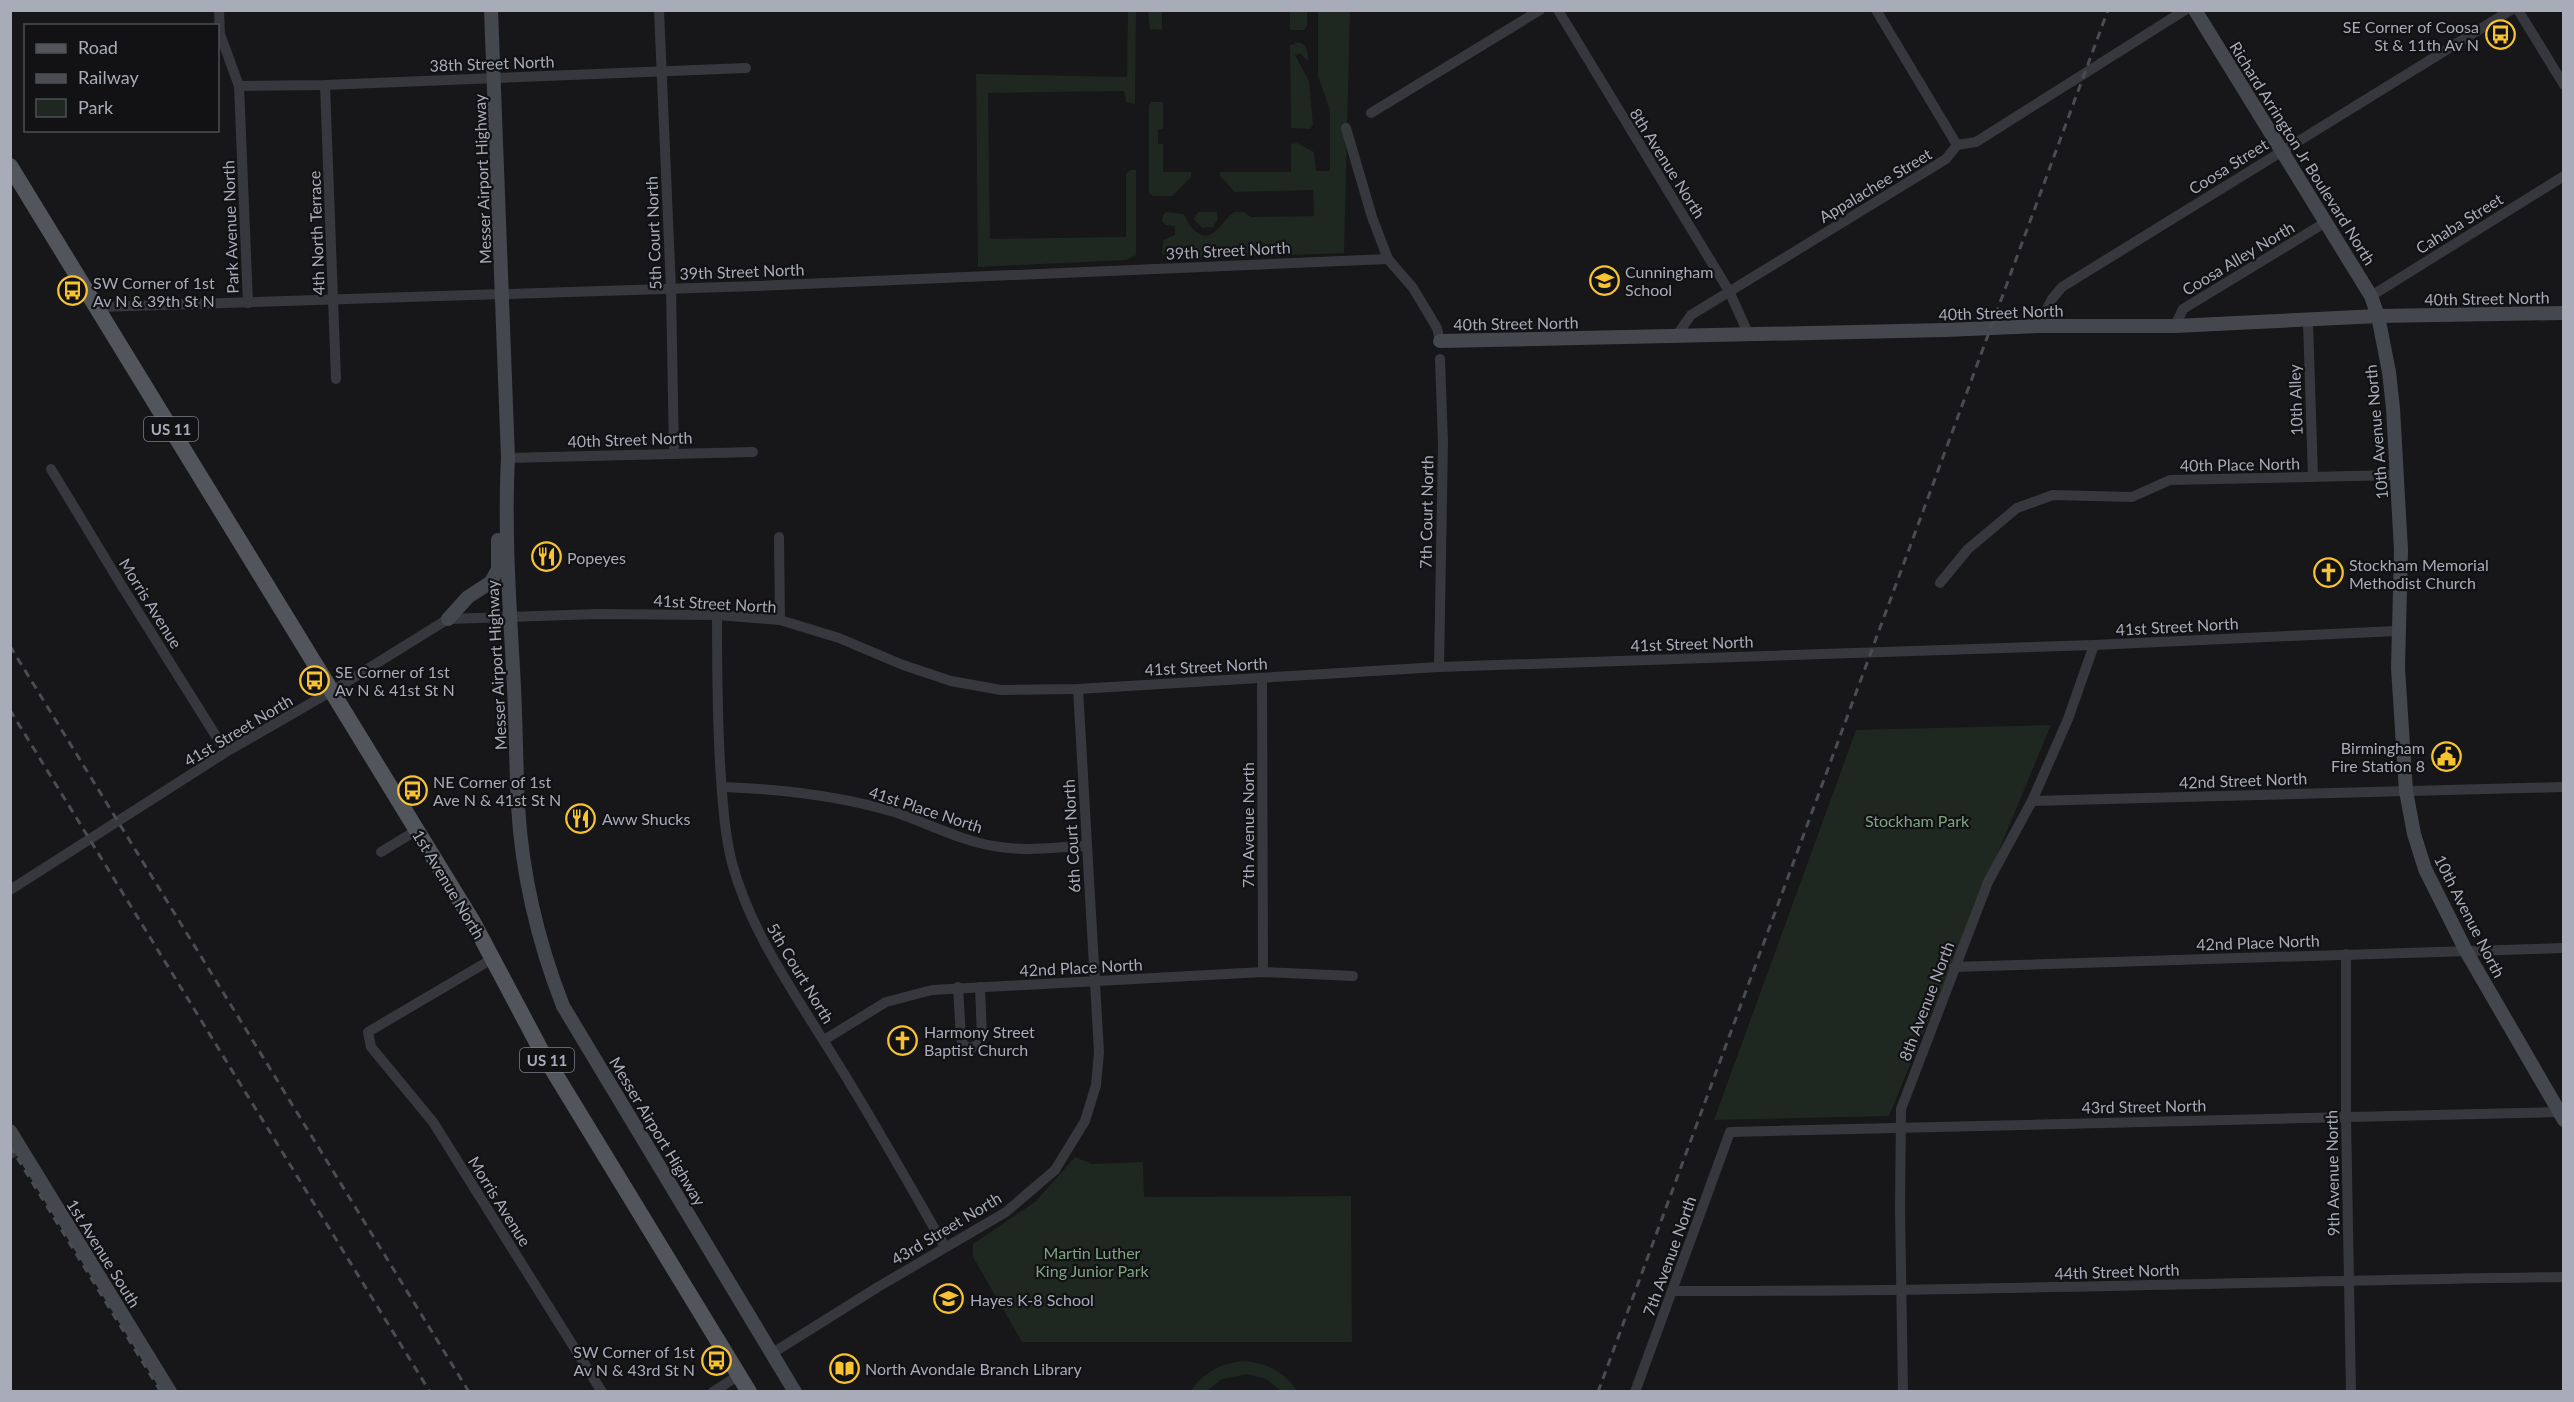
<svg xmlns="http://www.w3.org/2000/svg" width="2574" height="1402" viewBox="0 0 2574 1402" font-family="Lato,sans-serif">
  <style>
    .green { fill: #1e2720 }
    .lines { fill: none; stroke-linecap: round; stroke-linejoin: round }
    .street { stroke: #37383e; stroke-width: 10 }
    .secondary { stroke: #45474e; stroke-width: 14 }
    .primary { stroke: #53555d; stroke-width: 16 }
    .rail { stroke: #4a4c53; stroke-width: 3; stroke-dasharray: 8 6; stroke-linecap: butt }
    .labels { text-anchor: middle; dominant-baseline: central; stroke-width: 4.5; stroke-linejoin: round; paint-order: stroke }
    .shield { fill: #121114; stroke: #7b7e88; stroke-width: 1.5 }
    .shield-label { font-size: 15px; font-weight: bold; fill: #a8acb9 }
    .poi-label { font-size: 16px; fill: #a8acb9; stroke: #121114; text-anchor: start }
    .street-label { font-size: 16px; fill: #a8acb9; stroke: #121114 }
    .park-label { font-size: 16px; fill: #7fa484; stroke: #121114 }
  </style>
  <rect width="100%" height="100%" fill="#171619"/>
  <g class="green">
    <polygon points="1128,11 1136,11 1135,104 1126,102 1124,91 988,93 990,239 1126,237 1126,174 1130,170 1136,170 1136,255 1126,260 978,267 976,74 1127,77"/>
    <polygon points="1148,11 1162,11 1162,30 1150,29"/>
    <polygon points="1290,11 1307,11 1307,26 1304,30 1290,30"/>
    <path d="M1318 11H1350L1344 253 1180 259 1162 254 1163 240 1175 235V226L1166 225 1162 222 1163 215 1166 212 1183 214C1187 219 1189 226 1194 230 1212 247 1222 220 1234 212H1244L1251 217 1314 216 1313 190 1235 192 1220 176V172H1291V144L1297 143 1314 152 1316 171H1330V110L1318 76Z"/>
    <path d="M1295 42C1307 43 1308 50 1308 61L1300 53 1295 55 1309 81 1313 125 1310 129 1291 128 1290 45 1295 44Z"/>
    <polygon points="1151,102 1163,102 1163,129 1158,130 1158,144 1163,144 1163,172 1191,172 1191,177 1172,196 1153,196 1149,193 1149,106"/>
    <polygon points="1198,212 1217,212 1218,219 1213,227 1202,228 1194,219"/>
    <polygon points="2051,725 1889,1116 1714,1120 1856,730"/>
    <polygon points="1075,1157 1092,1164 1143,1162 1144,1197 1351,1196 1352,1342 1022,1342 973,1257 973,1244 1036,1201"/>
    <path d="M1244 1361C1267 1363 1285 1372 1297 1391H1281L1266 1379 1248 1374 1222 1379 1207 1391H1191C1203 1372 1222 1363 1244 1361Z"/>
  </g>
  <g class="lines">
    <g class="street">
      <polyline points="219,10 220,34 239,86 248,303"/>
      <polyline points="659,10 671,289 674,454"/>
      <polyline points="1558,10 1729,291 1748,333"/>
      <polyline points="1876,10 1957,145"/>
      <polyline points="2518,10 2564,85"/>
      <polyline points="325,85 336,379"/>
      <polyline points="239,86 325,85 746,68"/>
      <polyline points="1371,113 1540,10"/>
      <polyline points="1346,128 1372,217 1388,259 1413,288 1437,328 1440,341"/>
      <polyline points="2371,296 2564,176"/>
      <polyline points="98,307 757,286 1388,259"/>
      <polyline points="2308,321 2313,477"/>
      <polyline points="2038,326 2052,299 2062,287 2511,10"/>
      <polyline points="2175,326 2183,309 2326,222"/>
      <polyline points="1677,335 1691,315 1946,159 1957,145 1976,142 2185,10"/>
      <polyline points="508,458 753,452"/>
      <polyline points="51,469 120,583 226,752"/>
      <polyline points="779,537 780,620"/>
      <polyline points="1940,583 1968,549 2017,508 2053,495 2132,497 2170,480 2397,475"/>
      <path d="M717 615C717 669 717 724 721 778 723 807 725 835 732 863 750 929 788 983 823 1040 866 1107 905 1177 945 1247"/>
      <polyline points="1439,667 1443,443 1440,359"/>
      <polyline points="1262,678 1263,972"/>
      <path d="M722 787C780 789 838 795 894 812 928 823 958 840 994 846 1024 852 1056 847 1086 846"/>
      <polyline points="2032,801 2564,787"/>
      <polyline points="381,852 417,830"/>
      <polyline points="10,890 226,752 332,691 448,619 597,614 717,615 780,620 839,638 903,665 951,681 1001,690 1078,689 1439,667 2094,645 2397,631"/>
      <polyline points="2346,954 2346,1116 2351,1392"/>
      <polyline points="492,959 368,1032 371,1047 433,1122 602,1392"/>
      <polyline points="1954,967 2564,948"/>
      <polyline points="958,987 961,1038 964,1046 971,1048 981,1043 982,1037 980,987"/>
      <polyline points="824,1040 886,1002 932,990 1263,972 1353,976"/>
      <polyline points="10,1154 21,1148"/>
      <path d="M1672 1291C1969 1292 2266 1281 2564 1277"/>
      <polyline points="771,1354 878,1287 1006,1212 1055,1170 1085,1121 1096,1085 1099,1052 1078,689"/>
      <polyline points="713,1392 739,1375"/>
      <polyline points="1635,1392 1730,1132 2559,1112"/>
      <polyline points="1903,1392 1900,1209 1901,1109 1988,882 2032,801 2068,719 2094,645"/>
    </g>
    <g class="secondary">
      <path d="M491 10 508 458C504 534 510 611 514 687 516 727 516 766 518 806 522 874 538 942 563 1006L795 1392"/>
      <polyline points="2195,10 2371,296 2378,316 2389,372 2393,408 2401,550 2398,668 2406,791 2414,834 2425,869 2466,951 2564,1120"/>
      <polyline points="1440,341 1945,330 2038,326 2175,326 2378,316 2564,313"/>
      <polyline points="448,619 468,597 491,582 498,569 498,540"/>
      <polyline points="10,1131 170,1392"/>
    </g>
    <polyline class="primary" points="10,166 473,922 543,1054 749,1392"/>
    <g class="rail">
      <polyline points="10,646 469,1392"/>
      <polyline points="10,710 430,1392"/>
      <polyline points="10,1146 161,1392"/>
      <polyline points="1598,1392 2108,10"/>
    </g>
  </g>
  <defs>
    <symbol id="bus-ring" viewBox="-11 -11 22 22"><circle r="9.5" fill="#121114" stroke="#f8c32f" stroke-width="1.5"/><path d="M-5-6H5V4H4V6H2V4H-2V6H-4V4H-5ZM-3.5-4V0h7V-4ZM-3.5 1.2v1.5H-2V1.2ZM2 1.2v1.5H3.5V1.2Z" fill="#f8c32f"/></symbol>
    <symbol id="school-ring" viewBox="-11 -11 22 22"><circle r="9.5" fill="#121114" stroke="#f8c32f" stroke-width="1.5"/><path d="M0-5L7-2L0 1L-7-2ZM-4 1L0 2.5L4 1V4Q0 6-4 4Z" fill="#f8c32f"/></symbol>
    <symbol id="restaurant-ring" viewBox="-11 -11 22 22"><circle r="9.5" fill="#121114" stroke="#f8c32f" stroke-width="1.5"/><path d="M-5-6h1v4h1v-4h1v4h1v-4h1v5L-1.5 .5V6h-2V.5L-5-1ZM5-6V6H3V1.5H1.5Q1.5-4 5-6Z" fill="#f8c32f"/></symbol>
    <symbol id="church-ring" viewBox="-11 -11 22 22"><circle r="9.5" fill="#121114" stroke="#f8c32f" stroke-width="1.5"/><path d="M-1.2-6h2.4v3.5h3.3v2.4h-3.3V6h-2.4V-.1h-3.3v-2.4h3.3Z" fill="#f8c32f"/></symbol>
    <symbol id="civic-ring" viewBox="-11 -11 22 22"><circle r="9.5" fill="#121114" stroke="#f8c32f" stroke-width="1.5"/><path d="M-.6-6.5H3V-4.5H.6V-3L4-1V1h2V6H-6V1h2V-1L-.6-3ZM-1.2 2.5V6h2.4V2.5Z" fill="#f8c32f"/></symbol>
    <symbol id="library-ring" viewBox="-11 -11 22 22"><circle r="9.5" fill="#121114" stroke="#f8c32f" stroke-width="1.5"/><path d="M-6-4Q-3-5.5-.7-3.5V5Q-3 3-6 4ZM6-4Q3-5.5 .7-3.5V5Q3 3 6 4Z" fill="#f8c32f"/></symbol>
  </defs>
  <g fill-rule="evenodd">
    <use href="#bus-ring" x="2484" y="18" width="33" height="33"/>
    <use href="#school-ring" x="1588" y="264" width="33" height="33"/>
    <use href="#bus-ring" x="56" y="274" width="33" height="33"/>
    <use href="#restaurant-ring" x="530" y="540" width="33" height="33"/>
    <use href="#church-ring" x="2312" y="556" width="33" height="33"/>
    <use href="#bus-ring" x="298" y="664" width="33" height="33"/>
    <use href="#civic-ring" x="2430" y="740" width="33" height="33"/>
    <use href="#bus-ring" x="396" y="774" width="33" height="33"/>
    <use href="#restaurant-ring" x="564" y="802" width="33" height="33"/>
    <use href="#church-ring" x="886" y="1024" width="33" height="33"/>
    <use href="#school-ring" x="932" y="1282" width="33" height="33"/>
    <use href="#bus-ring" x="700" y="1344" width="33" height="33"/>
    <use href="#library-ring" x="828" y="1352" width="33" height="33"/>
  </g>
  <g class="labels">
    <g class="shield">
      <rect x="144" y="417" width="54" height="24" rx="4.5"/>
      <rect x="520" y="1048" width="54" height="24" rx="4.5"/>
    </g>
    <g class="shield-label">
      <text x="171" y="429">US 11</text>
      <text x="547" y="1060">US 11</text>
    </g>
    <g class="poi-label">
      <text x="2479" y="26" text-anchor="end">SE Corner of Coosa<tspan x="2479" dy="18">St &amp; 11th Av N</tspan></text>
      <text x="1625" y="271">Cunningham<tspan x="1625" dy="18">School</tspan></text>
      <text x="93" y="282">SW Corner of 1st<tspan x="93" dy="18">Av N &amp; 39th St N</tspan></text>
      <text x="567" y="557">Popeyes</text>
      <text x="2349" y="564">Stockham Memorial<tspan x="2349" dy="18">Methodist Church</tspan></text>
      <text x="335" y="671">SE Corner of 1st<tspan x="335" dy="18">Av N &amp; 41st St N</tspan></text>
      <text x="2425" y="747" text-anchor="end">Birmingham<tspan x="2425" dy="18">Fire Station 8</tspan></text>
      <text x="433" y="781">NE Corner of 1st<tspan x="433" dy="18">Ave N &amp; 41st St N</tspan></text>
      <text x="602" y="818">Aww Shucks</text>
      <text x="924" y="1031">Harmony Street<tspan x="924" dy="18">Baptist Church</tspan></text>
      <text x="970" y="1299">Hayes K-8 School</text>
      <text x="695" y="1351" text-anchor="end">SW Corner of 1st<tspan x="695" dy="18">Av N &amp; 43rd St N</tspan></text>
      <text x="865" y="1368">North Avondale Branch Library</text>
    </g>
    <g class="street-label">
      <text transform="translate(492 63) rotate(-2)">38th Street North</text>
      <text transform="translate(2303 153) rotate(58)">Richard Arrington Jr Boulevard North</text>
      <text transform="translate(1668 163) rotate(58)">8th Avenue North</text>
      <text transform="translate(2228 166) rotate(-32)">Coosa Street</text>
      <text transform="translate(482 179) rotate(-92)">Messer Airport Highway</text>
      <text transform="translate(1875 185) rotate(-31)">Appalachee Street</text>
      <text transform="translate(2459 223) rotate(-32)">Cahaba Street</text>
      <text transform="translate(230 227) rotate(-92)">Park Avenue North</text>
      <text transform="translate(316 233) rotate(-92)">4th North Terrace</text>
      <text transform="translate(653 233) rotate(-92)">5th Court North</text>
      <text transform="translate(1228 250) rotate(-3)">39th Street North</text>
      <text transform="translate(2238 258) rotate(-31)">Coosa Alley North</text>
      <text transform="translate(742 271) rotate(-2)">39th Street North</text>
      <text transform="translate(2487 298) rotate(-1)">40th Street North</text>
      <text transform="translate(2001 312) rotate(-2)">40th Street North</text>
      <text transform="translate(1516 323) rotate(-1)">40th Street North</text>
      <text transform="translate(2295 400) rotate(-92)">10th Alley</text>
      <text transform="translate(2376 432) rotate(-95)">10th Avenue North</text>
      <text transform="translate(630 439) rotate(-2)">40th Street North</text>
      <text transform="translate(2240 464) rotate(-1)">40th Place North</text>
      <text transform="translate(1426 512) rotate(-89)">7th Court North</text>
      <text transform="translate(151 603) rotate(58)">Morris Avenue</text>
      <text transform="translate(715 603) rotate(3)">41st Street North</text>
      <text transform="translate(2177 626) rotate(-3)">41st Street North</text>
      <text transform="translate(1692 643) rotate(-2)">41st Street North</text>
      <text transform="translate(496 665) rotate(-93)">Messer Airport Highway</text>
      <text transform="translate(1206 666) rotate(-3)">41st Street North</text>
      <text transform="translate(238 730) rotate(-31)">41st Street North</text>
      <text transform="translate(2243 780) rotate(-2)">42nd Street North</text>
      <text transform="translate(926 809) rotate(18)">41st Place North</text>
      <text transform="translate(1247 825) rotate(-90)">7th Avenue North</text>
      <text transform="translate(1071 836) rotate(-93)">6th Court North</text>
      <text transform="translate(449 884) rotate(59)">1st Avenue North</text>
      <text transform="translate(2470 916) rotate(63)">10th Avenue North</text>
      <text transform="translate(2258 942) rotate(-2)">42nd Place North</text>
      <text transform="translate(1081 967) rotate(-3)">42nd Place North</text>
      <text transform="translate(801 973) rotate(59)">5th Court North</text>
      <text transform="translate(1926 1001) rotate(-69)">8th Avenue North</text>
      <text transform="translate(2144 1106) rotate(-1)">43rd Street North</text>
      <text transform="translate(658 1131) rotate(59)">Messer Airport Highway</text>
      <text transform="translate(2332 1173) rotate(-91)">9th Avenue North</text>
      <text transform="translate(500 1201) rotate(58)">Morris Avenue</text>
      <text transform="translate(946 1228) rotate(-31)">43rd Street North</text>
      <text transform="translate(104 1253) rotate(58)">1st Avenue South</text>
      <text transform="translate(1669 1256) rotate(-70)">7th Avenue North</text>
      <text transform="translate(2117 1271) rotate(-2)">44th Street North</text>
    </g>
    <g class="park-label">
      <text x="1917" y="820">Stockham Park</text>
      <text x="1092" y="1252">Martin Luther<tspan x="1092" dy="18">King Junior Park</tspan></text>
    </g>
  </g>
  <rect width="2574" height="1402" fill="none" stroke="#a8acb9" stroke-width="24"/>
  <rect x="24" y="24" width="195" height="108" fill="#121114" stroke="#4e4f56" stroke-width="1.5"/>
  <rect x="36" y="44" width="30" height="9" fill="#53555d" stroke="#4e4f56" stroke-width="1.5"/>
  <text x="78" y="54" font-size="18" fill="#a8acb9">Road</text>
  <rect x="36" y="74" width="30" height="9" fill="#4a4c53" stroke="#4e4f56" stroke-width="1.5"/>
  <text x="78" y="84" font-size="18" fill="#a8acb9">Railway</text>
  <rect x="36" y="99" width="30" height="18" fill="#1e2720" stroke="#4e4f56" stroke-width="1.5"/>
  <text x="78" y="114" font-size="18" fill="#a8acb9">Park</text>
</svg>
